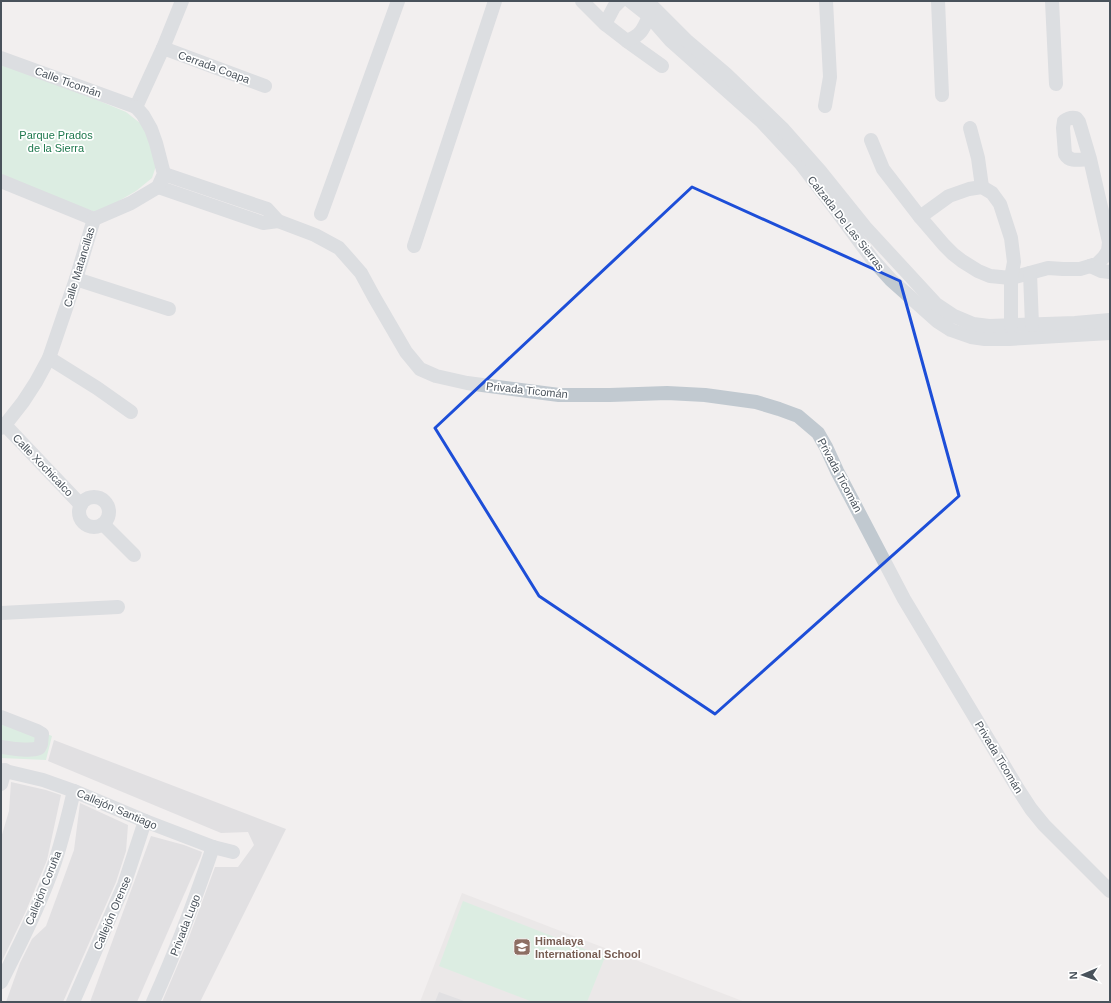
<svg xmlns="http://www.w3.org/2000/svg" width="1111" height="1003" viewBox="0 0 1111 1003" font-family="Helvetica,sans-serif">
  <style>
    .education { fill: #e2e0e0 }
    .green { fill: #c1ecd2 }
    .building { fill: #ccced3 }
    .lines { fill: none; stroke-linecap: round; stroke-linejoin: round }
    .minor { stroke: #c1c9d0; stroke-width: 14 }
    .marked { fill: none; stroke: #1d4ed8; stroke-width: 3; stroke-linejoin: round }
    .labels { text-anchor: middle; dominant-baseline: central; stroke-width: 3.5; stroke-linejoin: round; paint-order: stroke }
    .street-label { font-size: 11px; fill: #49525b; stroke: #fff }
    .park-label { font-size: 11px; fill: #1e784d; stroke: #fff }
    .education-label { font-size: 11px; font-weight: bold; fill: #785e54; stroke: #fff; text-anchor: start }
  </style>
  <rect width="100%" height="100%" fill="#f2efef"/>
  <polygon class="education" points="462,893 745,1002 420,1002"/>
  <g class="green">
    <polygon points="1,60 126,112 145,127 157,163 152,178 136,191 98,213 1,178"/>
    <polygon points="1,716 52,736 46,760 1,758"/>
    <polygon points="463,901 605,957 587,1002 533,1002 439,966"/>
  </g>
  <g class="building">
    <polygon points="54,740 286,829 200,1002 162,1002 185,948 215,867 238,867 254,845 248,832 221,833 48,761"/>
    <polygon points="11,782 46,790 61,795 47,860 26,911 1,963 1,838 9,811"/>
    <polygon points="80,803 128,825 126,851 116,882 63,1002 6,1002 20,963 32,939 46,926 74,850"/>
    <polygon points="151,836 184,845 202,852 201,856 137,1002 90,1002"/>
    <polygon points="439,992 464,1001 464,1002 435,1002"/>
  </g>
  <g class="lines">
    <g class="minor">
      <polyline points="582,1 605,24 627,41 662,66"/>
      <polyline points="630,1 649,16 670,40 761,121 801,164 836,210 873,260 891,280 937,321 951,330 971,337 985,339 1009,339 1110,333"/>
      <polyline points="647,1 686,40 726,74 782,128 820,171 865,227 936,304 954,316 973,324 989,326 1075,323 1110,320"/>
      <polyline points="938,1 942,95"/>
      <polyline points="1052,1 1056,84"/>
      <polyline points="605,24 614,7 620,1"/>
      <path d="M627 41C641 35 643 30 649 16"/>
      <polyline points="163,48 265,86"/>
      <polyline points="1,58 136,107"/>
      <polyline points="825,106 830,77 826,1"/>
      <polyline points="136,107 163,48 182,1"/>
      <polyline points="970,128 978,158 982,187"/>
      <path d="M871 140 883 169 920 217 944 245 953 254 962 261 978 271 990 276 1011 278 1048 268 1063 269H1080L1090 266 1098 263 1104 257 1108 251 1109 242 1090 159 1079 122 1076 118C1071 117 1068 118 1064 121L1063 128 1065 154C1070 163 1081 159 1090 159"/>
      <polyline points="164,174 267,209 278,221 315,235 339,248 361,273 374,297 406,352 420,369 436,376 467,383 559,395 610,395 667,393 705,395 756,402 779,409 798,416 818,433 826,447 837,471 904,599 1018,789 1031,809 1044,825 1110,891"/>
      <polyline points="1,181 94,219"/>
      <polyline points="158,187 263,223 278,221"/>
      <polyline points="321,214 398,1"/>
      <polyline points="920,217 949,196 969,189 982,187 992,193 1000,204 1011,238 1014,262 1011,278 1011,326"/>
      <polyline points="94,219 131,203 158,187 164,174 156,143 151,129 143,115 136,107"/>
      <polyline points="414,246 495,1"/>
      <polyline points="1090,266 1101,271 1110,272"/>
      <polyline points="1030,273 1032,325"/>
      <polyline points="76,279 169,309"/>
      <polyline points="49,358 97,388 131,412"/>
      <polyline points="5,425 81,505"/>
      <polyline points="1,428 5,425 23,402 36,382 49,358 76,279 94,219"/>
      <circle cx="94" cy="512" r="15"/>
      <polyline points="103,524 134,555"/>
      <polyline points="1,613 118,607"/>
      <path d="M1 717 37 731 42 734 41 744 39 748C29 752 12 748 1 747"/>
      <polyline points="1,770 43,780 74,791 145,821 213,847 233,852"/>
      <polyline points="1,784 5,770"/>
      <path d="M1 982C19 946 37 911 51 873 61 847 67 819 74 791"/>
      <polyline points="73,1002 124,885 145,821"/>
      <path d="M153 1002C176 951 195 900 213 847"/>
    </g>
  </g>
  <path d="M0 0H1111V1003H0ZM692 187 900 281 959 496 715 714 539 596 435 428Z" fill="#f2efef" fill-opacity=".55" fill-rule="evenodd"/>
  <path class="marked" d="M692 187 900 281 959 496 715 714 539 596 435 428Z"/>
  <defs>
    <symbol id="school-square" viewBox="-11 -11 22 22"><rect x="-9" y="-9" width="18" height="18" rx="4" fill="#8d6e63" stroke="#fff"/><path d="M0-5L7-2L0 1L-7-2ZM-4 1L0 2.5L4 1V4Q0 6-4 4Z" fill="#fff"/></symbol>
  </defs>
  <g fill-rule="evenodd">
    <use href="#school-square" x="512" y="937" width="20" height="20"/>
  </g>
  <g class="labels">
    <g class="street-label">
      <text transform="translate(214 67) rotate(20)">Cerrada Coapa</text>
      <text transform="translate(68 82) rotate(20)">Calle Ticomán</text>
      <text transform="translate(846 223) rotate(52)">Calzada De Las Sierras</text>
      <text transform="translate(79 267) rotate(-73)">Calle Matancillas</text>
      <text transform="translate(527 390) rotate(6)">Privada Ticomán</text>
      <text transform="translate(43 465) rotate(46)">Calle Xochicalco</text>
      <text transform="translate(840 475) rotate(62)">Privada Ticomán</text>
      <text transform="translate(999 757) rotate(59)">Privada Ticomán</text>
      <text transform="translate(117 809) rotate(23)">Callejón Santiago</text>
      <text transform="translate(43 888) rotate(-68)">Callejón Coruña</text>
      <text transform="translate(112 913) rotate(-67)">Callejón Orense</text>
      <text transform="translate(185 925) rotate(-69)">Privada Lugo</text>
    </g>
    <g class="park-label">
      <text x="56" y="135">Parque Prados<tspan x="56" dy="13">de la Sierra</tspan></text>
    </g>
    <g class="education-label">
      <text x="535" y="941">Himalaya<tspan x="535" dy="13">International School</tspan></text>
    </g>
  </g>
  <rect width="1111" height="1003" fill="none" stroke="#49525b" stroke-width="4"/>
  <g transform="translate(1083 975) rotate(268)" stroke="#ffffff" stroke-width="3" paint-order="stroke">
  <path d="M0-3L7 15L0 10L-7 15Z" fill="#49525b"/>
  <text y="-6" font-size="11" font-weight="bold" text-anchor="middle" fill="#49525b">N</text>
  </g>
</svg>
